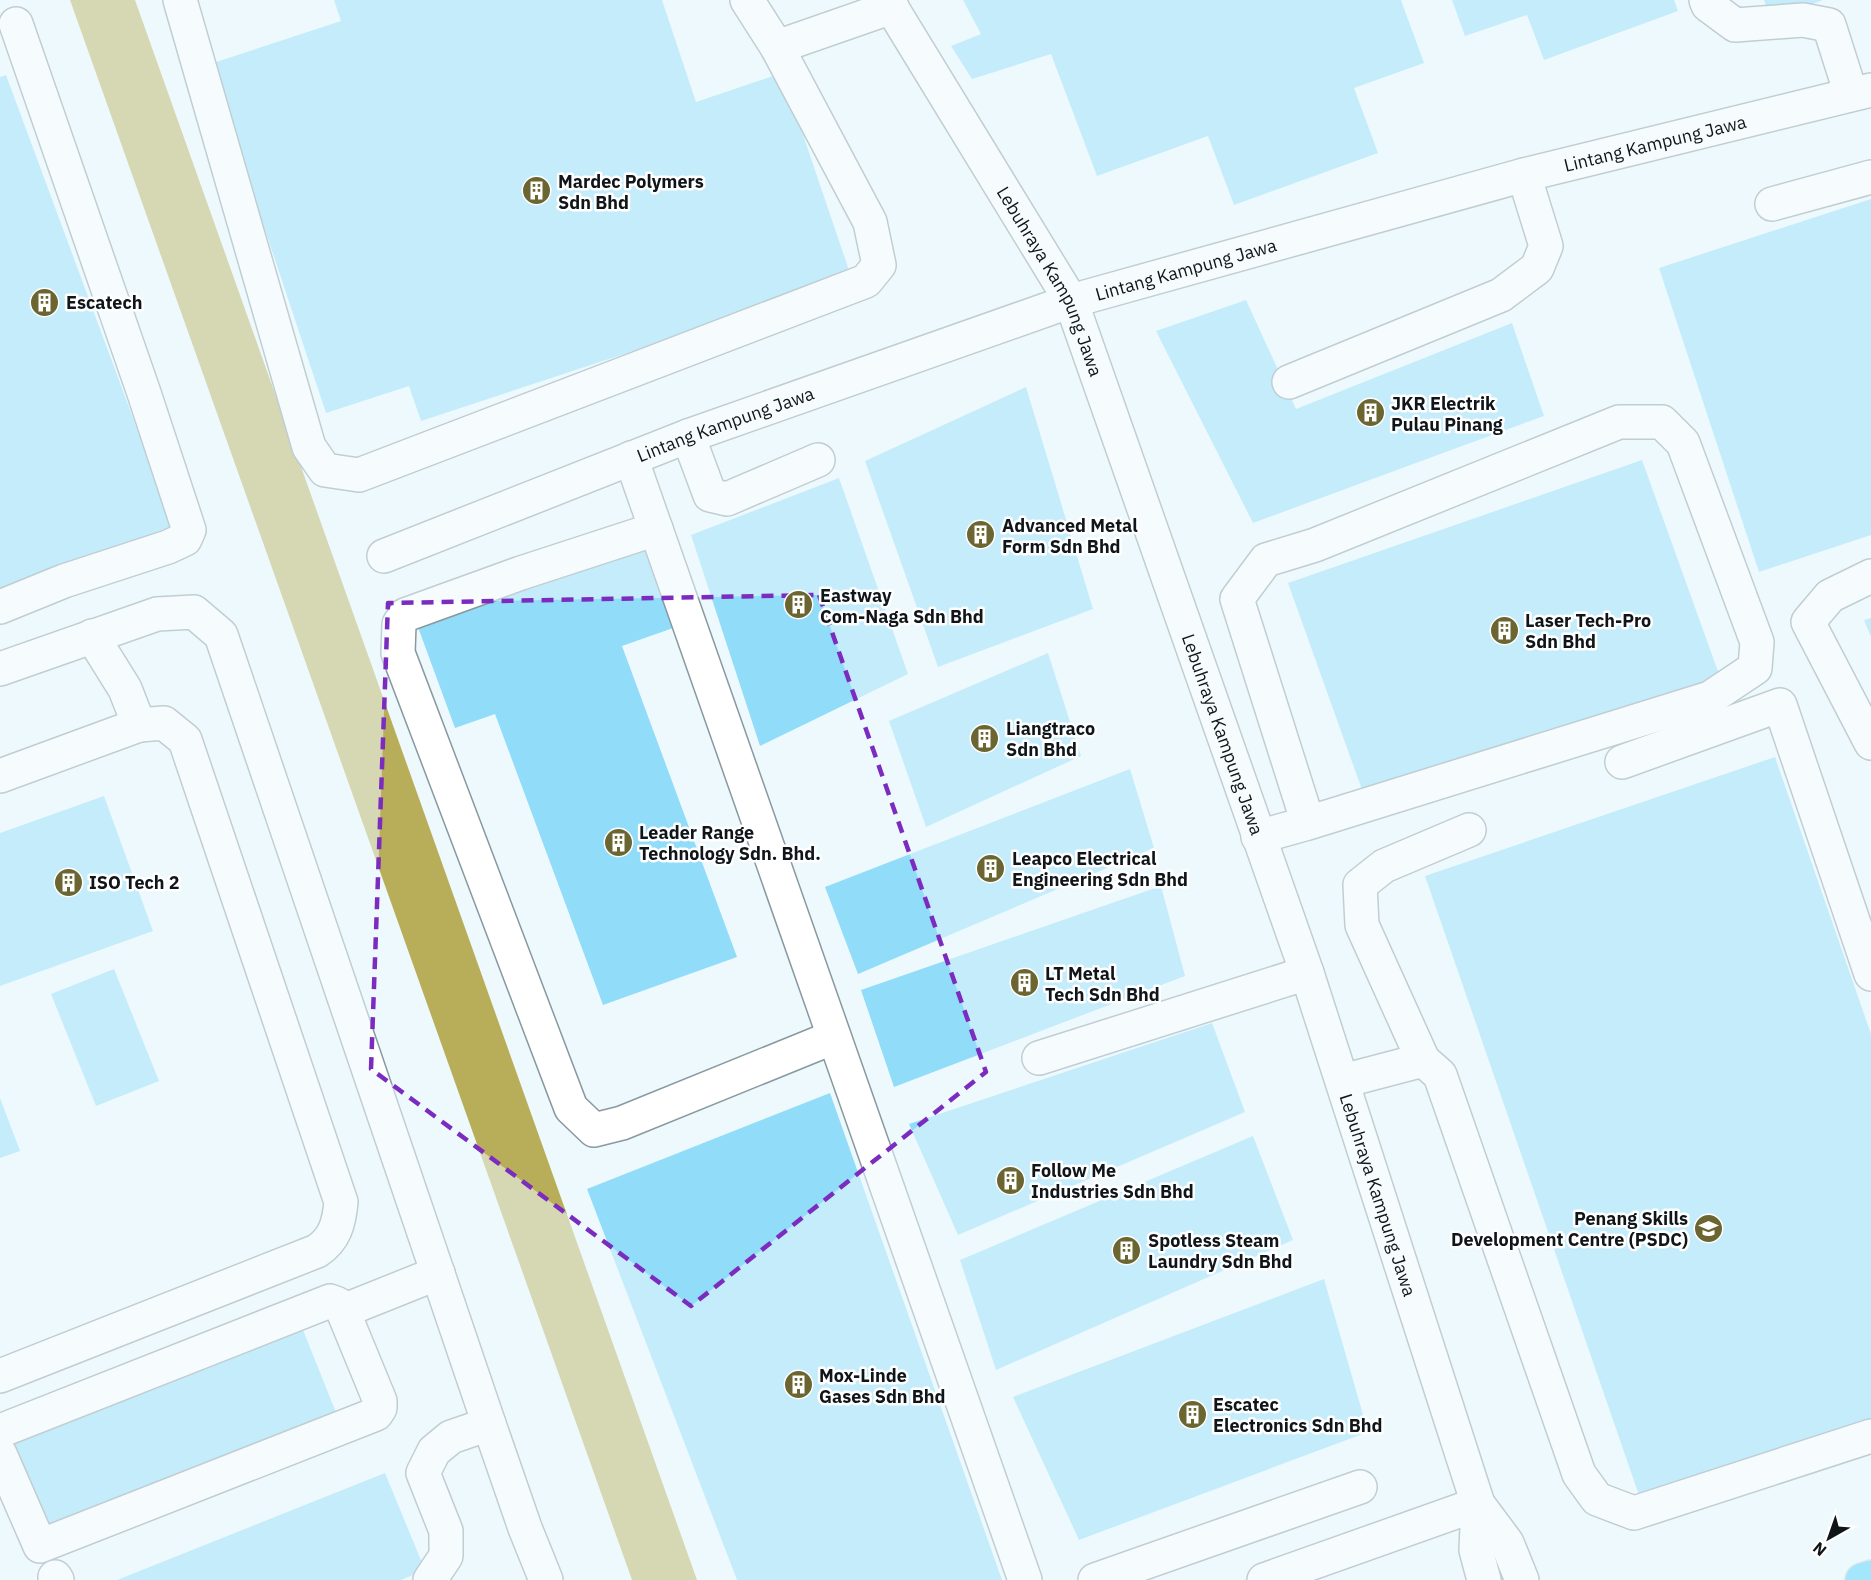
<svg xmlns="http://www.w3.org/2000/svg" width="1871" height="1580" viewBox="0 0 1871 1580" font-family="'IBM Plex Sans',sans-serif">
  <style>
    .water { fill: #b8ae5a }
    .building { fill: #90dcf9 }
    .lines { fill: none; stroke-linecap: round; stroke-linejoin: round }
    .minor-casing { stroke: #8899a0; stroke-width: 36 }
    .highway-casing { stroke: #d4d5d5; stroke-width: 36 }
    .minor { stroke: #fff; stroke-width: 33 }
    .highway { stroke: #4acef9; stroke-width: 33 }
    .marked { fill: none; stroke: #7b2cbf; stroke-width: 4.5; stroke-dasharray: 12 8; stroke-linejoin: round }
    .labels { text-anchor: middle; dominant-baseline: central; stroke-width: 5; stroke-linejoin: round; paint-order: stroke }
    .street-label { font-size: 18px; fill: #0f1518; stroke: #fff }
    .poi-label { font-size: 18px; font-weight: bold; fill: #0f1518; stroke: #fff; text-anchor: start }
  </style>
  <rect width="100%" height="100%" fill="#eef9fd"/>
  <polygon class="water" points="70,0 135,0 697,1580 632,1580"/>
  <g class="building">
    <polygon points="334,0 662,0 696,102 782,73 852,279 421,421 409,386 326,413 210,64 341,21"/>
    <polygon points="963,0 1401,0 1424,63 1354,88 1378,153 1234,205 1208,136 1097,176 1051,54 972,79 951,46 981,34"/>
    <polygon points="1452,0 1674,0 1678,11 1544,60 1527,15 1465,36"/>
    <polygon points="1764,0 1823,0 1771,20"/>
    <polygon points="6,75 173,526 0,590 0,77"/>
    <polygon points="1871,199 1871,535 1759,572 1659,268"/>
    <polygon points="1246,300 1296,409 1512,323 1544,416 1253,523 1156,331"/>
    <polygon points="1026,387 1093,609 938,667 865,461"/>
    <polygon points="1642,460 1720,677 1366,801 1288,583"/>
    <polygon points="839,478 908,674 760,746 691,535"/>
    <polygon points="640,537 673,628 622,646 737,957 603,1005 495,714 455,728 415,619"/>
    <polygon points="1871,618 1871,637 1864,620"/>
    <polygon points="1048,653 1081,756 926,827 889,721"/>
    <polygon points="1775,757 1871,1034 1871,1423 1641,1501 1425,876"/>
    <polygon points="1130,769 1154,848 858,974 825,887"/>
    <polygon points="104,796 153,931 0,986 0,833"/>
    <polygon points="1161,886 1185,976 894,1087 861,990"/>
    <polygon points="114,969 159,1081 96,1106 51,994"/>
    <polygon points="1212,1023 1245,1112 958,1235 909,1124"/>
    <polygon points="830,1093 1002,1580 737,1580 587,1189"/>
    <polygon points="0,1098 20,1151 0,1158"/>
    <polygon points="1253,1136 1293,1240 996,1370 960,1260"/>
    <polygon points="1324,1279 1368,1432 1079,1540 1013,1397"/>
    <polygon points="299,1320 339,1420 49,1536 9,1436"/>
    <polygon points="385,1473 425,1570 401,1580 117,1580"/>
  </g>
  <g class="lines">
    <defs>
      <g id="minor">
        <polyline points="180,0 309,447 325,470 359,475 866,281 879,265 870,222 777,47 747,0"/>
        <path id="s1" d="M887 0 1071 301 1307 973 1478 1504 1476 1550 1484 1580"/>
        <polyline points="1706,0 1708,5 1735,25 1803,20 1829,25 1851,94"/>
        <polyline points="777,47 892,7"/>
        <polyline points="1772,204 1871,177"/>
        <polyline points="1289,382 1501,295 1537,268 1546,246 1524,175"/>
        <polyline points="688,436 710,495 727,499 818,460"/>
        <polyline points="631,458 1025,1580"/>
        <polyline points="656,529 521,573 405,615 399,624 398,653 571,1108 594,1130 622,1123 834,1037"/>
        <path id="s2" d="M384 556 688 436 1071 301 1524 175 1871 90"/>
        <polyline points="1871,576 1830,596 1808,622 1871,743"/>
        <polyline points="0,607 64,581 168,547 185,539 189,530 144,393 16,24"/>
        <polyline points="0,669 157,614 194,612 221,635 489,1424 525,1528 546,1580"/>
        <polyline points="1622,762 1780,705 1871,974"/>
        <polyline points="0,776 139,725"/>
        <polyline points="1258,837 1308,823 1710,698 1755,668 1757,642 1683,443 1662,422 1619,422 1315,545 1266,560 1237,599 1308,823"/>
        <polyline points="1039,1058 1307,973"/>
        <polyline points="1423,1060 1362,925 1360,885 1384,866 1469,830"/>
        <polyline points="1343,1081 1423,1060 1440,1075 1579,1474 1597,1499 1634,1513 1871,1436"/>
        <polyline points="343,1311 438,1273"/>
        <path d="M0 1376 317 1251C335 1239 339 1223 341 1202L185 740 164 723 139 725 125 689 92 636"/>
        <polyline points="0,1431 330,1301 338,1304 343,1311 380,1401 380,1408 376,1414 40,1546 0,1454"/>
        <polyline points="1478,1504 1507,1543 1522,1580"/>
        <polyline points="55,1577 57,1580"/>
        <polyline points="430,1580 446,1556 446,1531 423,1473 434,1451 451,1437 489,1424"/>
        <polyline points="1095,1580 1360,1487"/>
        <polyline points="1264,1580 1478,1504"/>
      </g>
      <polyline id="highway" points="1862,1580 1871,1577"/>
    </defs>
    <use href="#minor" class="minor-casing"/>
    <use href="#highway" class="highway-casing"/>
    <use href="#minor" class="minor"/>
    <use href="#highway" class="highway"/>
  </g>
  <path d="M0 0H1871V1580H0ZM819 595 986 1072 691 1306 371 1069 388 603Z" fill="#eef9fd" fill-opacity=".55" fill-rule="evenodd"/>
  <path class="marked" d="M819 595 986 1072 691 1306 371 1069 388 603Z"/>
  <defs>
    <symbol id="building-disc" viewBox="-11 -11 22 22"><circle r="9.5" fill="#6b6531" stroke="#fff"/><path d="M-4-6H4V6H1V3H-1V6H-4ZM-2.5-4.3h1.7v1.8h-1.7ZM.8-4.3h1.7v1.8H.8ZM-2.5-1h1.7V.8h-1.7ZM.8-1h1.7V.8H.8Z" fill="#fff"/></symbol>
    <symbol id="university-disc" viewBox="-11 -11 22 22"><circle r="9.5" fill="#6b6531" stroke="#fff"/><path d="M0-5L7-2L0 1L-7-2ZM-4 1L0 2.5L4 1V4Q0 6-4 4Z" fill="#fff"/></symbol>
  </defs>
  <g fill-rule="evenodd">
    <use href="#building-disc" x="520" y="174" width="33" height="33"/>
    <use href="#building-disc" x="28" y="286" width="33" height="33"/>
    <use href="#building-disc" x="1354" y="396" width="33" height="33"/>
    <use href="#building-disc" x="964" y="518" width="33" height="33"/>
    <use href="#building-disc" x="782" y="588" width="33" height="33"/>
    <use href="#building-disc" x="1488" y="614" width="33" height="33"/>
    <use href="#building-disc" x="968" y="722" width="33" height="33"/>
    <use href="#building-disc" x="602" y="826" width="33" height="33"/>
    <use href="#building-disc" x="974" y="852" width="33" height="33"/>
    <use href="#building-disc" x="52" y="866" width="33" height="33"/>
    <use href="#building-disc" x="1008" y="966" width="33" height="33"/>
    <use href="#building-disc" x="994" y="1164" width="33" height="33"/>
    <use href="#university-disc" x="1692" y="1212" width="33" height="33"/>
    <use href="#building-disc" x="1110" y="1234" width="33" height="33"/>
    <use href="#building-disc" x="782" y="1368" width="33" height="33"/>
    <use href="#building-disc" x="1176" y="1398" width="33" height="33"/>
  </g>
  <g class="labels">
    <g class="street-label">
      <text stroke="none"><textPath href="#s2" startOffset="1338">Lintang Kampung Jawa</textPath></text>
      <text stroke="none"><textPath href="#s2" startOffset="852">Lintang Kampung Jawa</textPath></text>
      <text stroke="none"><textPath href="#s1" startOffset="326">Lebuhraya Kampung Jawa</textPath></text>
      <text stroke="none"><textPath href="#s2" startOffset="366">Lintang Kampung Jawa</textPath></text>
      <text stroke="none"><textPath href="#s1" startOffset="812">Lebuhraya Kampung Jawa</textPath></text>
      <text stroke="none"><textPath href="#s1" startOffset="1298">Lebuhraya Kampung Jawa</textPath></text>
    </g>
    <g class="poi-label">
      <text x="558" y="181">Mardec Polymers<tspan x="558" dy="21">Sdn Bhd</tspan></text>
      <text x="66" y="302">Escatech</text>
      <text x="1391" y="403">JKR Electrik<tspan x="1391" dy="21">Pulau Pinang</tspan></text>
      <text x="1002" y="525">Advanced Metal<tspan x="1002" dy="21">Form Sdn Bhd</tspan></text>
      <text x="820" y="595">Eastway<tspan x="820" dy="21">Com-Naga Sdn Bhd</tspan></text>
      <text x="1525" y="620">Laser Tech-Pro<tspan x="1525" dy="21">Sdn Bhd</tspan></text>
      <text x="1006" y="728">Liangtraco<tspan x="1006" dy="21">Sdn Bhd</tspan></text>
      <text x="639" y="832">Leader Range<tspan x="639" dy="21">Technology Sdn. Bhd.</tspan></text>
      <text x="1012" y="858">Leapco Electrical<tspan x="1012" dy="21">Engineering Sdn Bhd</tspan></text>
      <text x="89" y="882">ISO Tech 2</text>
      <text x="1045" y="973">LT Metal<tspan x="1045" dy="21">Tech Sdn Bhd</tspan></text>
      <text x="1031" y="1170">Follow Me<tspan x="1031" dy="21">Industries Sdn Bhd</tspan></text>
      <text x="1688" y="1218" text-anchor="end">Penang Skills<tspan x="1688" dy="21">Development Centre (PSDC)</tspan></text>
      <text x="1148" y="1240">Spotless Steam<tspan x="1148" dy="21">Laundry Sdn Bhd</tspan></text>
      <text x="819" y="1375">Mox-Linde<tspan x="819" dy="21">Gases Sdn Bhd</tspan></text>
      <text x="1213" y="1404">Escatec<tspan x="1213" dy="21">Electronics Sdn Bhd</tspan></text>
    </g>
  </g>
  <g transform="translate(1829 1538) rotate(220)" stroke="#ffffff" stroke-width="4.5" paint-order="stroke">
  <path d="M0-4.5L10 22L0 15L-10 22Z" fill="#0f1518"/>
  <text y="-9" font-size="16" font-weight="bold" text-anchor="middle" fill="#0f1518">N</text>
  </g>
</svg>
